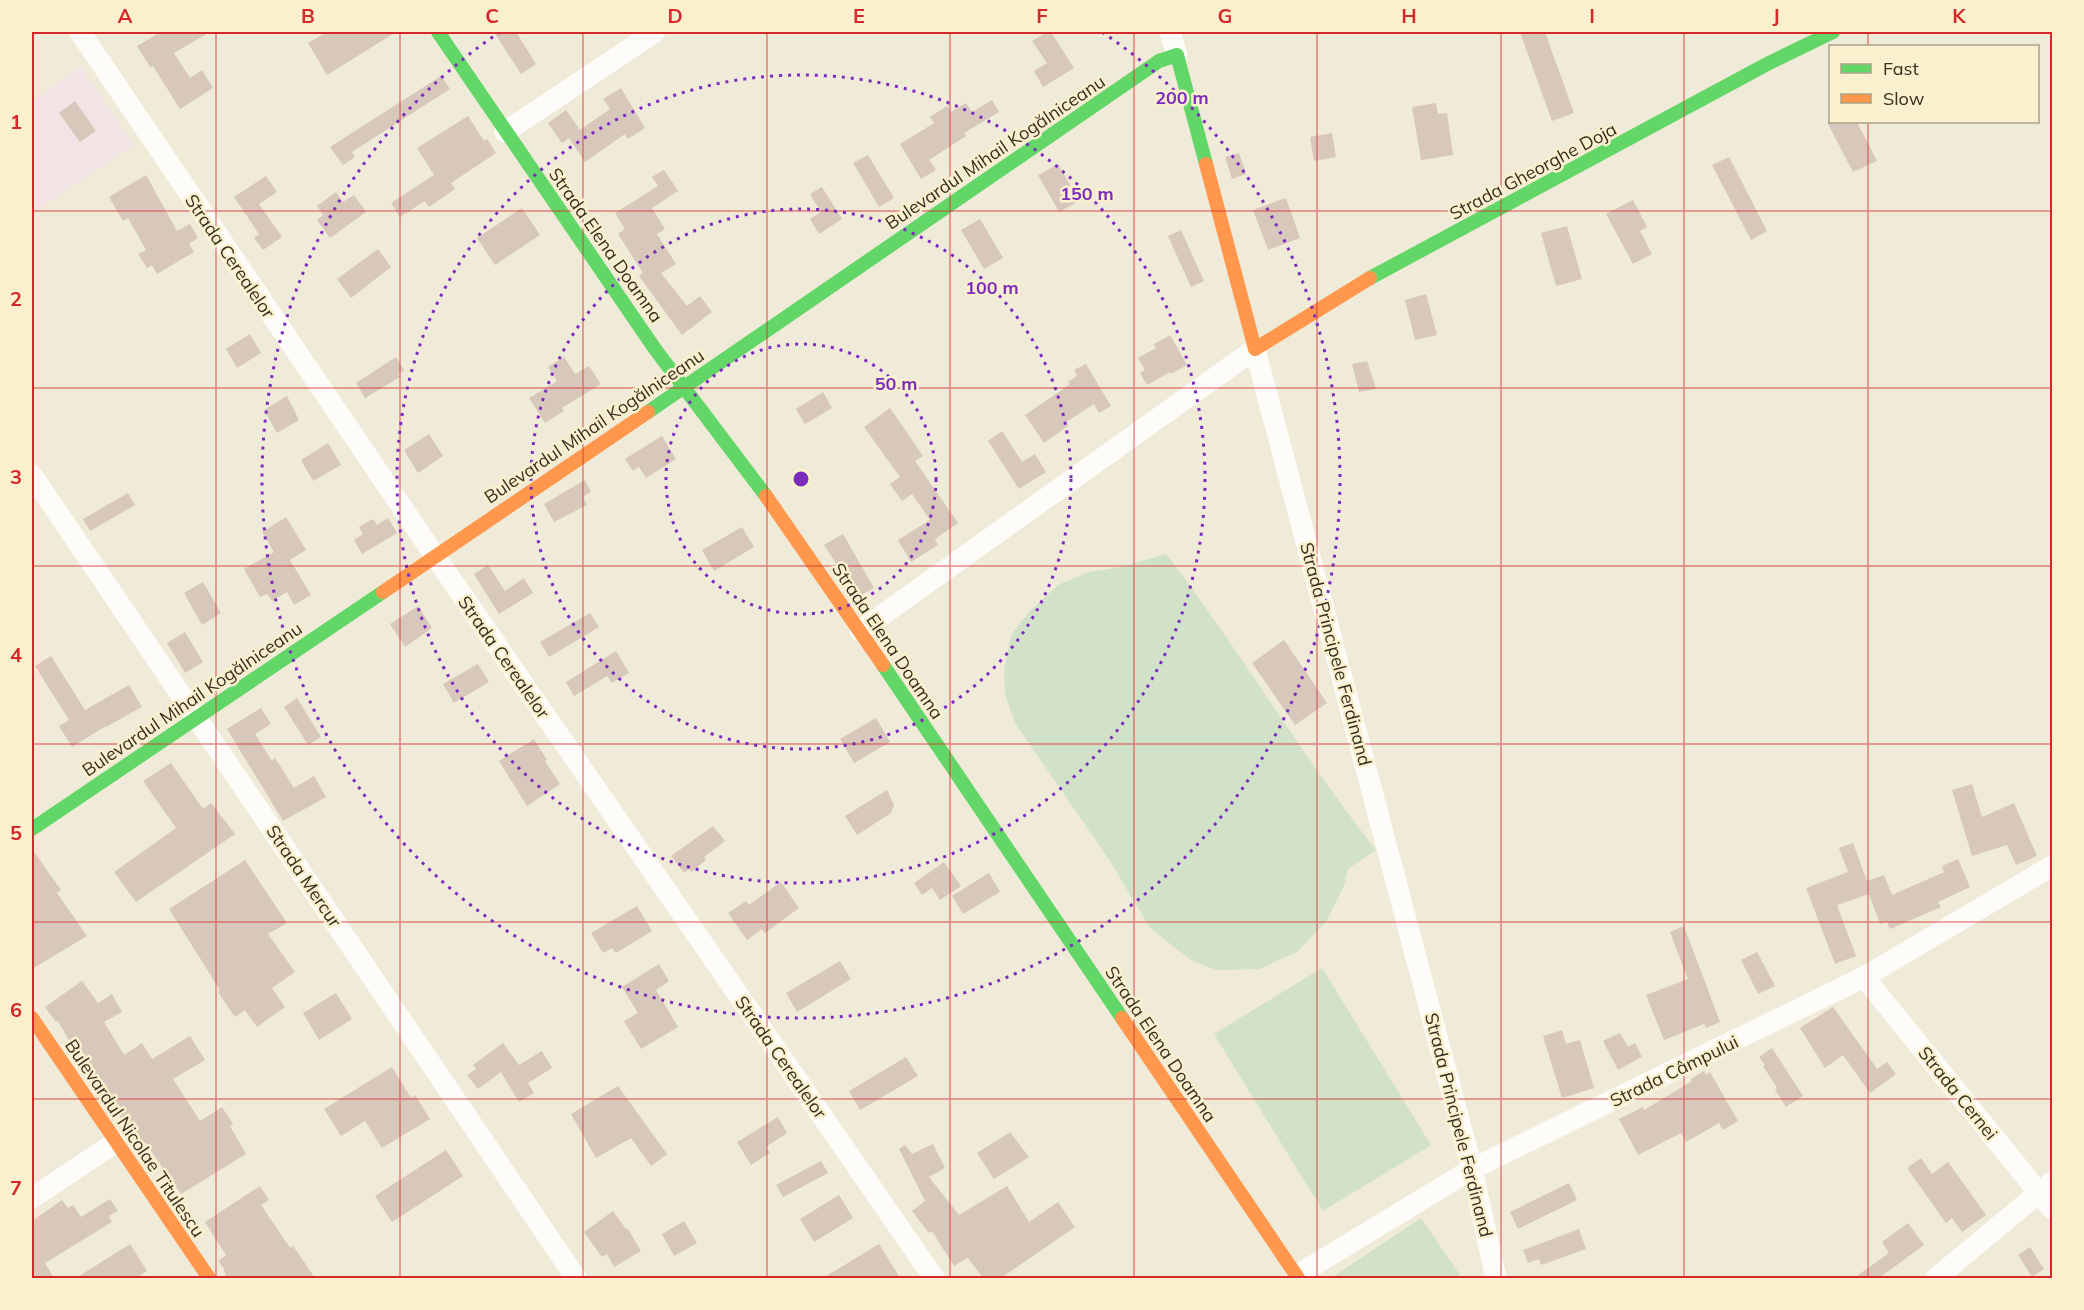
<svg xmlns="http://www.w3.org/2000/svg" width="2084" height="1310" viewBox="0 0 2084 1310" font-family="Mulish,sans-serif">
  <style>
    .education { fill: #f2e4e5 }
    .green { fill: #d1e2c8 }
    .building { fill: #d8c8bc }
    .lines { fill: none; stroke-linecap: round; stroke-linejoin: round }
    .street { stroke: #fdfcf9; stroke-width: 21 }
    .fast { stroke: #63d668; stroke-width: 14 }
    .slow { stroke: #ff974d; stroke-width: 14 }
    .grid { fill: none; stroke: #d62828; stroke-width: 1.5; stroke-opacity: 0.55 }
    .ring { fill: none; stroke: #7b2cbf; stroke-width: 3; stroke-dasharray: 3 6 }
    .labels { text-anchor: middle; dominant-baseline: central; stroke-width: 5; stroke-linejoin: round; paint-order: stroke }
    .street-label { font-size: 18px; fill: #322e20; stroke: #fbf0cd }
    .centre { fill: #7b2cbf; stroke: #fbf0cd; stroke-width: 3 }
    .ring-label { font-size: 18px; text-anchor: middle; font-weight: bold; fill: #7b2cbf; stroke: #fbf0cd; stroke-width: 5; stroke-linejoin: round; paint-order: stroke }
    .neatline { fill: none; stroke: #d62828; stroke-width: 2 }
    .grid-label { font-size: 20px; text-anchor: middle; font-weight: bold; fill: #d62828 }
  </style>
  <rect width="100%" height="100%" fill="#f0ead8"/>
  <polygon class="education" points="81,67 134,145 32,214 32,101"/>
  <g class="green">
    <path d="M1166 554C1240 650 1301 755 1376 850L1348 869 1344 886 1326 922 1297 952 1259 969 1216 970 1191 960 1150 928 1110 861 1015 723 1005 694 1004 671 1011 635 1030 611 1058 585 1089 572 1121 567Z"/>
    <polygon points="1322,968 1431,1145 1323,1211 1214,1034"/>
    <polygon points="1421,1218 1462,1278 1331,1278"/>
  </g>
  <g class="building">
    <polygon points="161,32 210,32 174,53 190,78 202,70 213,88 180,109 153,66 150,67 137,46"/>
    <polygon points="327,32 396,32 327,75 308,43"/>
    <polygon points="494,32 516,32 536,64 521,74"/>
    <polygon points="1047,32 1051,32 1074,68 1043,87 1034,71 1047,63 1032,41"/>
    <polygon points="1520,32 1545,32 1574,113 1552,121"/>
    <polygon points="441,76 450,89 352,152 355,157 343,165 330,147"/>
    <polygon points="621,88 645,128 628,139 625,134 585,162 569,138 562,143 548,123 566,110 580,130 610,109 603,99"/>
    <polygon points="992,100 999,112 964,133 966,136 929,160 936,170 921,179 900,144 934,123 930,117 947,106 951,112 966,103 972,112"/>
    <polygon points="75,101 96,131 80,142 59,113"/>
    <polygon points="1436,103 1438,114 1447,113 1453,155 1421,160 1412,107"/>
    <polygon points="468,116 484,141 487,139 496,153 451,183 455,189 429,207 425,201 400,217 391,203 434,175 417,148"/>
    <polygon points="1827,122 1857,122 1877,161 1853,172"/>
    <polygon points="1332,133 1336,157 1314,161 1310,137"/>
    <polygon points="1239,153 1246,174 1232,179 1225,157"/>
    <polygon points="868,155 894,198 879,207 853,163"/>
    <polygon points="1729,157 1767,231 1751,240 1712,165"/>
    <polygon points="1058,164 1079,201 1059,212 1038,175"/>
    <polygon points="664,170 678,191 652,208 665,229 657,234 676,264 661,273 687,306 700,296 712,312 682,335 639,276 643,273 618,234 625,229 615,213 658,186 652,177"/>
    <polygon points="146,175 177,231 190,224 198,238 189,244 194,252 157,274 152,265 147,268 138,254 146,250 128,218 123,221 109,197"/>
    <polygon points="266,176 277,192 259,204 282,237 263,250 254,238 259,234 234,197"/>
    <polygon points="822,187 842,219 819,234 810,219 821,212 810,194"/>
    <polygon points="336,192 343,202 354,195 366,212 330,238 317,220 323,215 317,206"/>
    <polygon points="1286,198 1300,238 1268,250 1253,210"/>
    <polygon points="1633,200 1647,227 1640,231 1652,254 1633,264 1606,214"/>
    <polygon points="522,208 540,235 495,265 477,238"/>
    <polygon points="980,219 1003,258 984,269 961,230"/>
    <polygon points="1567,226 1582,279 1556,286 1541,233"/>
    <polygon points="1181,230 1204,281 1191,287 1168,236"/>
    <polygon points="378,249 391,267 351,298 337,279"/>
    <polygon points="1426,294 1437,335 1415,340 1405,300"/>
    <polygon points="250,334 261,353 237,368 226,349"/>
    <polygon points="1170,335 1187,365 1171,374 1170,372 1147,385 1140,373 1145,370 1138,358 1156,348 1154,344"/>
    <polygon points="396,357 404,370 398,374 400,377 365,398 356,383"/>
    <polygon points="564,357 575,374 589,366 601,384 562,408 564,411 545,423 529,398 557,381 548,367"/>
    <polygon points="1367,361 1376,389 1359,392 1352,364"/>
    <polygon points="1086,364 1111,406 1099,413 1094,404 1066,422 1068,426 1044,443 1025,415 1069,385 1068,382 1077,376 1074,370"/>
    <polygon points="823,392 832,408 805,424 796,409"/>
    <polygon points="287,396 299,420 277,433 264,410"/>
    <polygon points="890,408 923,456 915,461 958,523 935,539 938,545 911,562 898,540 930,520 912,494 902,501 890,484 900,477 864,427"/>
    <polygon points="1002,431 1022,462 1035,454 1046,472 1019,489 988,441"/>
    <polygon points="429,434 443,456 418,473 404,450"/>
    <polygon points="662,436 676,459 646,478 639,467 633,471 625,459"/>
    <polygon points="328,443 341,465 313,481 301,460"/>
    <polygon points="585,480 591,492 583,497 587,505 554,522 544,504"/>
    <polygon points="128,493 135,505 90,531 83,519"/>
    <polygon points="286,517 306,550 290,560 311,595 294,605 287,592 272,601 267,594 260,597 244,569 274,552 262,532"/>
    <polygon points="388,518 397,533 362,554 354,540 363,534 359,527 373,519 377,525"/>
    <polygon points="742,527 754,547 714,571 702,550"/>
    <polygon points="843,534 874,588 858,597 824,545"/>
    <polygon points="488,565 505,591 524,578 533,593 499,614 474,574"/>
    <polygon points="203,582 221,613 202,625 184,593"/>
    <polygon points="418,606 432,628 405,647 390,624"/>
    <polygon points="590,613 599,627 549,657 540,642"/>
    <polygon points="185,632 203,662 185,673 167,643"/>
    <polygon points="1284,640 1327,703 1295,725 1252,663"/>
    <polygon points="616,651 629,673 612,683 607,676 574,696 566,682"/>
    <polygon points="51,656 85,710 129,685 142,707 106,727 106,726 72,747 59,726 69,720 35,666"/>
    <polygon points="478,664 489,682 454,703 443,684"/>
    <polygon points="297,698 321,737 308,745 284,707"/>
    <polygon points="261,708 271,724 255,734 272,761 275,758 294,788 314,776 326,797 283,821 227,729"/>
    <polygon points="876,718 890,742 854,763 840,739"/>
    <polygon points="534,739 547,760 545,761 560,784 527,806 499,761"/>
    <polygon points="171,763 203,809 211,803 235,834 136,902 114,872 176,828 143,781"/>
    <polygon points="1972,784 1982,817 2014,803 2037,856 2016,865 2007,845 1972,856 1952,790"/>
    <polygon points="887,790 894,805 891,813 857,835 845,816"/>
    <polygon points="713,826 725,841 704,857 706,860 691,872 689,869 684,873 671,856"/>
    <polygon points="1853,843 1867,881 1884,875 1892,895 1944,872 1942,866 1958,859 1970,887 1938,902 1941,907 1890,929 1887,922 1880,924 1869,894 1837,905 1856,956 1835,964 1806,888 1848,872 1839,848"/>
    <polygon points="32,849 61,890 57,893 87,936 32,969"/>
    <polygon points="245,860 287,923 268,934 295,972 272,988 285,1007 257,1027 245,1010 235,1017 218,992 220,990 169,909"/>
    <polygon points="944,862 961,886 940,900 932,888 922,895 914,883"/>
    <polygon points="989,873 1000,892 963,914 952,896"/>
    <polygon points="781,882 799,908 765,933 762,929 747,940 728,913 746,901 749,905"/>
    <polygon points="637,906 652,931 616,953 612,948 603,953 591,933"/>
    <polygon points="1684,926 1720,1022 1706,1028 1704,1024 1664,1040 1646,995 1688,979 1670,932"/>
    <polygon points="1757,952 1775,986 1758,994 1741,960"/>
    <polygon points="840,961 851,979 797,1012 786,993"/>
    <polygon points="659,964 669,981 656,990 678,1027 641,1049 624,1021 638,1013 622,987"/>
    <polygon points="82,981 98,1003 112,994 122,1012 104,1022 124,1055 142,1043 152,1059 190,1036 205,1060 173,1079 200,1121 222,1107 233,1124 230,1126 246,1154 181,1194 145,1142 140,1146 111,1103 112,1102 74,1040 70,1042 58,1021 56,1022 45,1007"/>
    <polygon points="336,993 352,1019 319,1040 303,1013"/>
    <polygon points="1833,1007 1877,1069 1887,1062 1896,1074 1870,1093 1843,1055 1825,1068 1800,1028"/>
    <polygon points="1562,1030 1566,1044 1580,1040 1594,1088 1562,1098 1543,1036"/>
    <polygon points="1620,1033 1628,1047 1635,1043 1642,1057 1618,1070 1603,1041"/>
    <polygon points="503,1043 519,1065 542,1051 552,1068 528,1083 534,1093 519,1102 501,1072 478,1089 467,1075 476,1069 473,1065"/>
    <polygon points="1772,1048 1803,1096 1786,1107 1775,1090 1777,1088 1763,1066 1765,1065 1759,1057"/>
    <polygon points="906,1057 918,1076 860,1110 849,1091"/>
    <polygon points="392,1067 411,1098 415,1095 430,1119 382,1148 365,1121 341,1136 324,1109"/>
    <polygon points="1704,1071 1706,1075 1710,1072 1738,1121 1723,1130 1719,1123 1686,1142 1681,1133 1638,1155 1619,1119 1643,1107 1644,1110 1692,1081 1691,1079"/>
    <polygon points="618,1086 667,1154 651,1166 631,1138 596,1158 571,1114"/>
    <polygon points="778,1117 787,1133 766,1147 770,1153 751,1165 737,1142"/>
    <polygon points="1010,1132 1029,1157 994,1179 977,1153"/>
    <polygon points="933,1144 945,1168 929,1177 959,1215 1007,1186 1029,1222 1058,1202 1075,1227 1001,1278 983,1278 968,1258 954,1266 932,1231 929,1233 912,1211 925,1201 899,1149 905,1145 912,1154"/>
    <polygon points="446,1150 463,1176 392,1222 375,1196"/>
    <polygon points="1921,1158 1932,1174 1948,1162 1986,1215 1962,1232 1952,1218 1946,1223 1907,1168"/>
    <polygon points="821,1161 828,1173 783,1197 776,1185"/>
    <polygon points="1569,1183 1577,1200 1518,1229 1510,1212"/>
    <polygon points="260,1186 269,1200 261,1205 290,1248 293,1246 315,1278 226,1278 224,1269 218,1261 226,1255 205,1222"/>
    <polygon points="839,1195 853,1218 814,1242 800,1219"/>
    <polygon points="110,1199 118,1211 109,1216 112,1222 45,1263 54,1278 37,1278 32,1271 32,1221 62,1200 68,1208 73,1205 81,1217"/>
    <polygon points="613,1211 626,1229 628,1229 641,1251 614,1267 607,1254 602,1257 584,1232"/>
    <polygon points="684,1221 697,1243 674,1256 662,1234"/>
    <polygon points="1908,1223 1924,1245 1879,1278 1854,1278 1889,1253 1882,1242"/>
    <polygon points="1579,1229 1586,1249 1541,1265 1539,1259 1528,1263 1523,1250"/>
    <polygon points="130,1244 147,1271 136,1278 76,1278"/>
    <polygon points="879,1244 900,1278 823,1278"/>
    <polygon points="2030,1247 2044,1269 2032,1277 2018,1255"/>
  </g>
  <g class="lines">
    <g class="street">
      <polyline points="80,32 435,556 934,1278"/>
      <polyline points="1170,32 1177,55"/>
      <polyline points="505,132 655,32"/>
      <polyline points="32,475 576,1278"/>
      <polyline points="860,631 1255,349 1472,1169 1496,1278"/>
      <polyline points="1864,977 2052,1209"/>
      <polyline points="32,1198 116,1142"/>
      <polyline points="1296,1276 1472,1169 1864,977 2052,866"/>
      <polyline points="1936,1278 2052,1182"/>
    </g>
    <g class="fast">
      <polyline points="438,32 655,349 766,496"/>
      <polyline points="1370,278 1769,63 1833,32"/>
      <polyline points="648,412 1159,61 1177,55 1206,164"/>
      <polyline points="883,665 1122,1018"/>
      <polyline points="32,829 383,592"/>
    </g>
    <g class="slow">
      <polyline points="1206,164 1255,349 1370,278"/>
      <polyline points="766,496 883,665"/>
      <polyline points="383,592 648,412"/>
      <polyline points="32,1018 209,1278"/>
      <polyline points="1122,1018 1298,1278"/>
    </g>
  </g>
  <path class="grid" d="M216 32V1278M400 32V1278M583 32V1278M767 32V1278M950 32V1278M1134 32V1278M1317 32V1278M1501 32V1278M1684 32V1278M1868 32V46M1868 122V1278M32 211H2052M32 388H2052M32 566H2052M32 744H2052M32 922H2052M32 1099H2052"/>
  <g class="ring">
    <circle cx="801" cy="479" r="135"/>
    <circle cx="801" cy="479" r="270"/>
    <circle cx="801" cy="479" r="404"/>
    <path d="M1102 32A539 539 0 1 1 500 32"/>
  </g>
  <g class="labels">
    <g class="street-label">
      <text transform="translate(995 152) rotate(-34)">Bulevardul Mihail Kogălniceanu</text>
      <text transform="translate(1533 171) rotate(-28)">Strada Gheorghe Doja</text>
      <text transform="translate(606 245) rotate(55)">Strada Elena Doamna</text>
      <text transform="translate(230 256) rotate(56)">Strada Cerealelor</text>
      <text transform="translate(594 426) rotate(-34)">Bulevardul Mihail Kogălniceanu</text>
      <text transform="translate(888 641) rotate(56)">Strada Elena Doamna</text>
      <text transform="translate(1336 654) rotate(75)">Strada Principele Ferdinand</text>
      <text transform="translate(504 657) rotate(55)">Strada Cerealelor</text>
      <text transform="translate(192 699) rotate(-34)">Bulevardul Mihail Kogălniceanu</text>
      <text transform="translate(304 876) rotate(56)">Strada Mercur</text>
      <text transform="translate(1161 1044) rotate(56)">Strada Elena Doamna</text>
      <text transform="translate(781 1057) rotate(55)">Strada Cerealelor</text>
      <text transform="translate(1674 1071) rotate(-26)">Strada Câmpului</text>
      <text transform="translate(1958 1093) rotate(51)">Strada Cernei</text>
      <text transform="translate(1459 1125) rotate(76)">Strada Principele Ferdinand</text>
      <text transform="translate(135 1138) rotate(56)">Bulevardul Nicolae Titulescu</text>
    </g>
  </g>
  <circle cx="801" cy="479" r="9" class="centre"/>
  <g class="ring-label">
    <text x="1182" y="104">200 m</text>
    <text x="1087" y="200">150 m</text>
    <text x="992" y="294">100 m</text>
    <text x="896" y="390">50 m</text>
  </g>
  <rect width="2084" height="1310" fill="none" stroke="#fbf0cd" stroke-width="66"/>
  <rect x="1829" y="45" width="210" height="78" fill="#fbf0cd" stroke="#aba288" stroke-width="1.5"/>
  <rect x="1841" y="64" width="30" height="9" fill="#63d668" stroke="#aba288" stroke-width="1.5"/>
  <text x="1883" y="75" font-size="18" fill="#322e20">Fast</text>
  <rect x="1841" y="94" width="30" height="9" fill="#ff974d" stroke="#aba288" stroke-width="1.5"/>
  <text x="1883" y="105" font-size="18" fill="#322e20">Slow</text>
  <rect x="33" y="33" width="2018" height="1244" class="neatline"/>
  <g class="grid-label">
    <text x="125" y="23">A</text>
    <text x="308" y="23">B</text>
    <text x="492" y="23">C</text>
    <text x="675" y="23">D</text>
    <text x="859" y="23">E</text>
    <text x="1042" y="23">F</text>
    <text x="1225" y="23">G</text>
    <text x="1409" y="23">H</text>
    <text x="1592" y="23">I</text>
    <text x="1776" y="23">J</text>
    <text x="1959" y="23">K</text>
    <text x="16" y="129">1</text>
    <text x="16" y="306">2</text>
    <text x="16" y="484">3</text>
    <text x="16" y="662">4</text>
    <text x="16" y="840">5</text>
    <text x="16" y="1017">6</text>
    <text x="16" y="1195">7</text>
  </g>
</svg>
